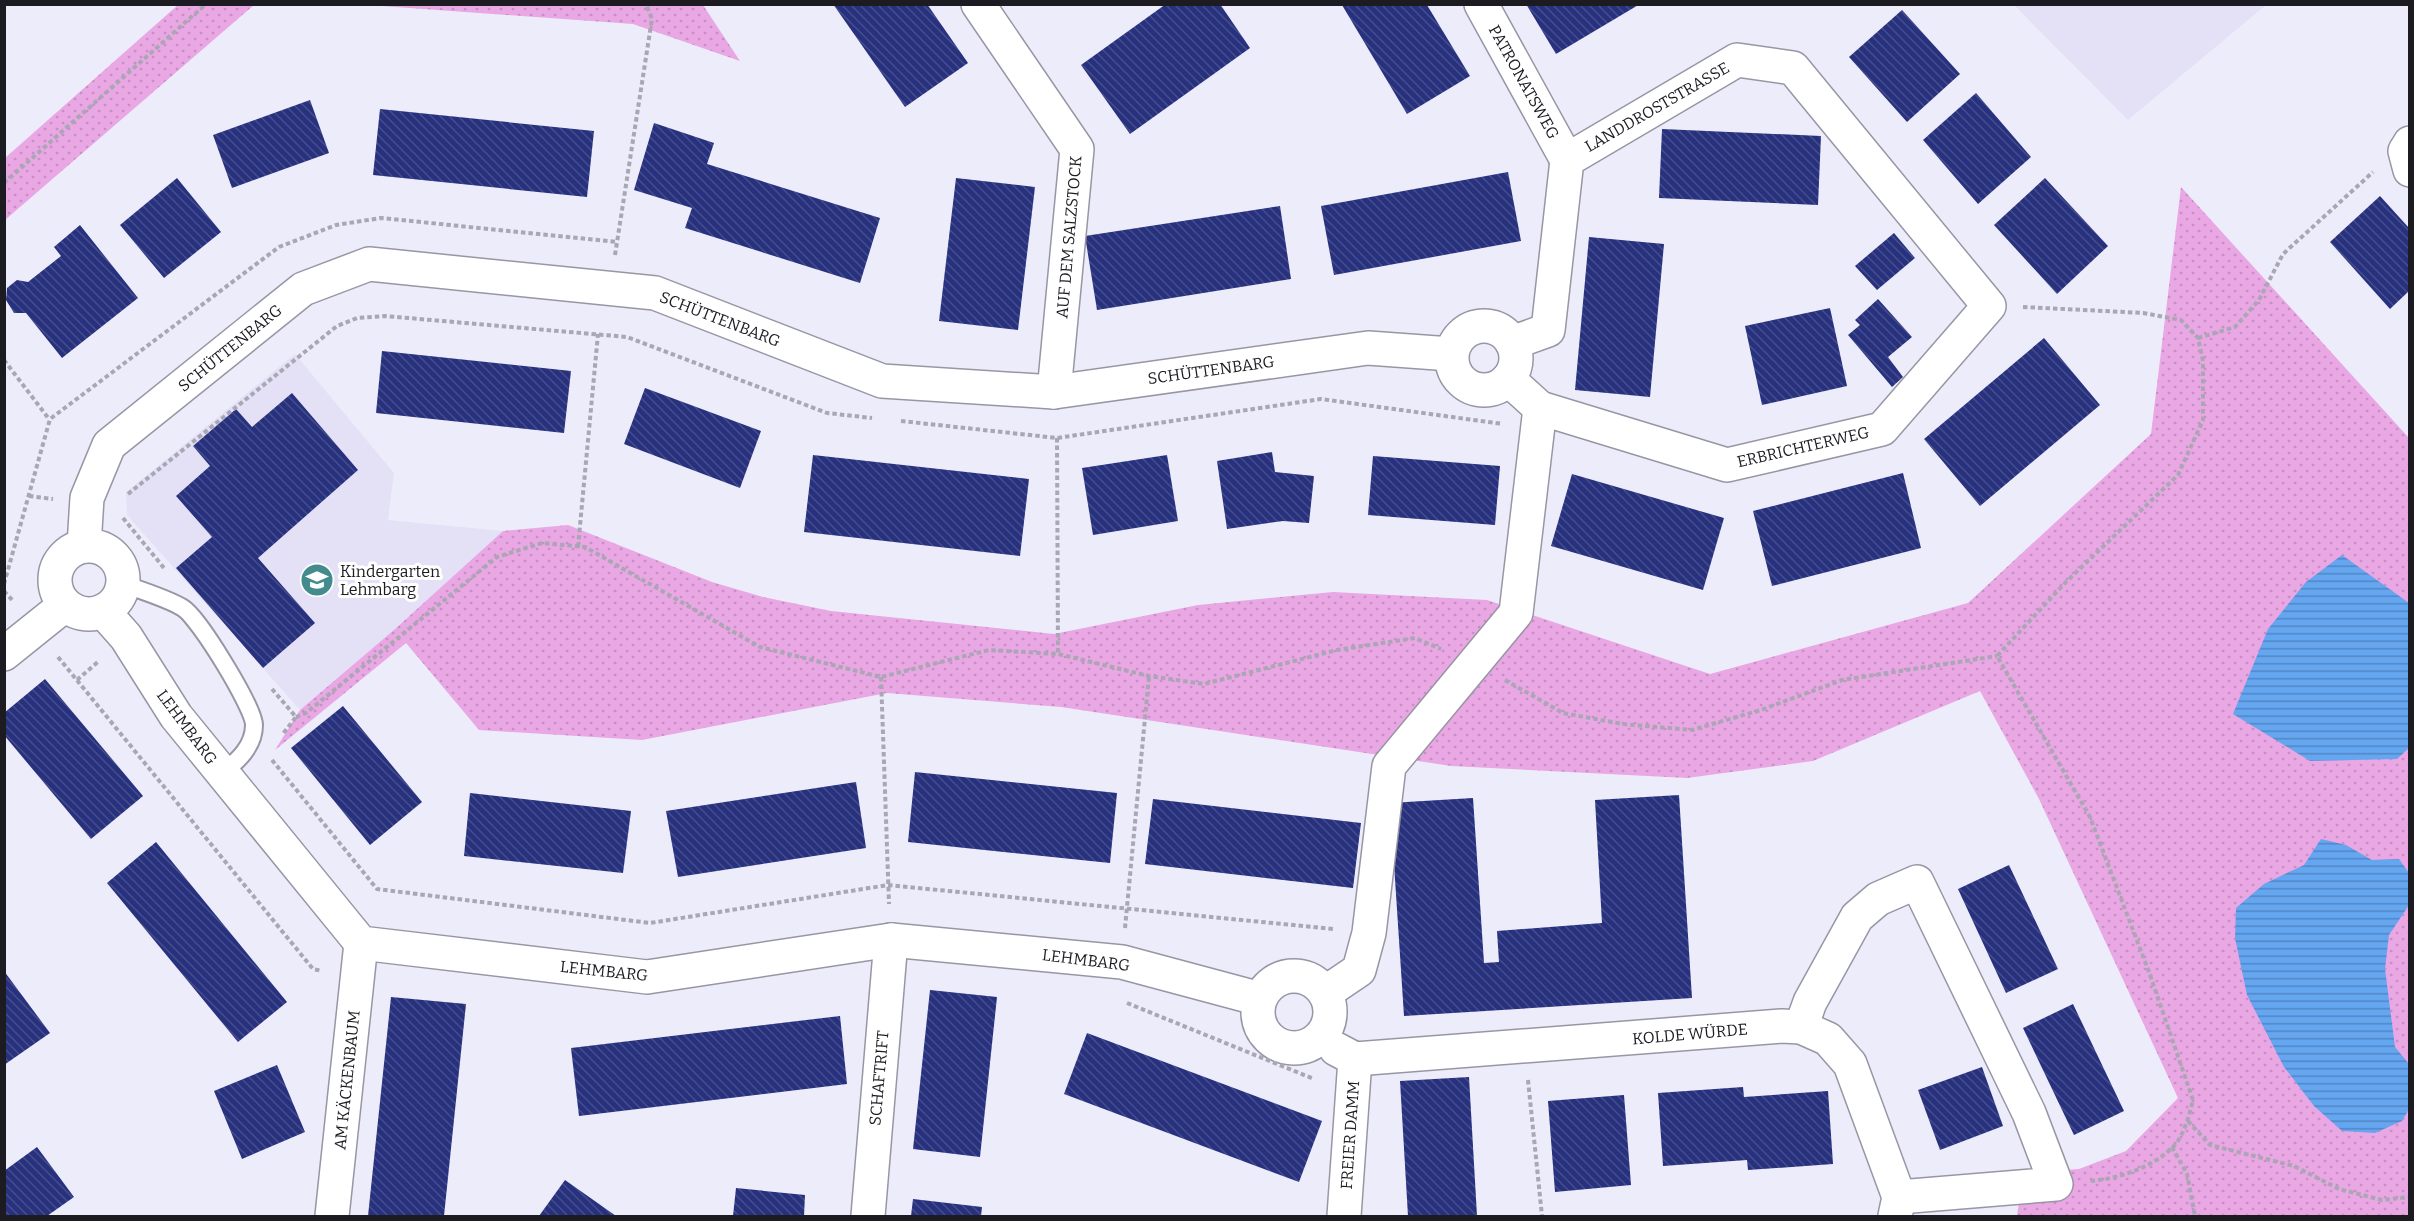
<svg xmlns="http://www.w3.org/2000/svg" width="2414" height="1221" viewBox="0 0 2414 1221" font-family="Bitter,serif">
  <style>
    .built { fill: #e4e1f7 }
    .green { fill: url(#green-dots) }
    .water { fill: url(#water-rules) }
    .building { fill: url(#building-back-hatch) }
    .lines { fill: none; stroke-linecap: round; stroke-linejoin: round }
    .service-casing { stroke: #9896a4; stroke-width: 20 }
    .minor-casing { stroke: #9896a4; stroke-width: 36 }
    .path { stroke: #a8a7b3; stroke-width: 4; stroke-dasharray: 4.5 3; stroke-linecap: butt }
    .service { stroke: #fff; stroke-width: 16 }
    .minor { stroke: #fff; stroke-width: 33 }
    .labels { text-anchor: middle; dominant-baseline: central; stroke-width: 6; stroke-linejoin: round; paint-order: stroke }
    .street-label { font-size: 16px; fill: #1c1b21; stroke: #fff }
    .poi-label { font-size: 16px; fill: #1c1b21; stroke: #fff; text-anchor: start }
  </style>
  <defs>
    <pattern id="green-dots" width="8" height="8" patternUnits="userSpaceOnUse" patternTransform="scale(1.5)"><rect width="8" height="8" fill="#e9a7e4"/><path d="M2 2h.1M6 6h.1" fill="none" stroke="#c78fc3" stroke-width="1.8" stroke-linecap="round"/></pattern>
    <pattern id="water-rules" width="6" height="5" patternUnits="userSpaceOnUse" patternTransform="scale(1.5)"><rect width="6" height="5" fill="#65a6f1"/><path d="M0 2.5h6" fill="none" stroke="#5286c3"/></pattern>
    <pattern id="building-back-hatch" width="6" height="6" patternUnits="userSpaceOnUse" patternTransform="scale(1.5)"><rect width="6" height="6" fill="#27317e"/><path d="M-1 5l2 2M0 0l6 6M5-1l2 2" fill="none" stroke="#454d8a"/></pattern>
  </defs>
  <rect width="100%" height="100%" fill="#edecfb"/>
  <g class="built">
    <polygon points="2014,5 2266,5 2128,120"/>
    <polygon points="295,354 394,473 388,520 503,531 395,629 300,710 127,515 126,492"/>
  </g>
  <g class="green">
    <polygon points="179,4 254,5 5,220 5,158"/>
    <polygon points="368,5 703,5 740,61 633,24"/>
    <polygon points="2181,187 2409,438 2409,1216 2017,1216 2023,1173 2079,1169 2126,1151 2178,1098 2039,799 1980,691 1813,761 1687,778 1451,766 1061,707 887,693 642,740 479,730 406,643 275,750 300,710 395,629 503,531 568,525 712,582 763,597 831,611 1054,634 1198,605 1333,592 1487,600 1710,674 1968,603 2151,434"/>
  </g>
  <g class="water">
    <polygon points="2342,555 2409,603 2409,748 2397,759 2310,761 2233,714 2268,629 2306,582"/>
    <polygon points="2321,839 2346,845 2372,860 2399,859 2409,873 2409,905 2389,935 2385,969 2395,1047 2409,1064 2409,1109 2402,1121 2375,1133 2342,1131 2314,1106 2284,1067 2247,995 2235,938 2236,908 2264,884 2304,865"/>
  </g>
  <g class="building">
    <polygon points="833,4 927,4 968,63 905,107"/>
    <polygon points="1166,4 1220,4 1250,48 1130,134 1081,65"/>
    <polygon points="1526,4 1640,4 1556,54"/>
    <polygon points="1342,5 1427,5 1470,76 1407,114"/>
    <polygon points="1902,10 1960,74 1907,122 1849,57"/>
    <polygon points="1976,93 2031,157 1978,204 1923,140"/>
    <polygon points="310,100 329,153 232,188 213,135"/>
    <polygon points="380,109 594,131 587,197 373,175"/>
    <polygon points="654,123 714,143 707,164 880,218 860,283 685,228 692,208 634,190"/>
    <polygon points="1662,129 1821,136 1818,205 1659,198"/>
    <polygon points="1508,172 1521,241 1334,275 1321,206"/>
    <polygon points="177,178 221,232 164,278 120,225"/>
    <polygon points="956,178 1035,187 1018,330 939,321"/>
    <polygon points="2045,178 2108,246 2057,294 1994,225"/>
    <polygon points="2380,196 2409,228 2409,291 2390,309 2330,242"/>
    <polygon points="1280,206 1291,279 1097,310 1085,236"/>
    <polygon points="80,225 138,298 62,358 26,313 14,313 6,300 7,288 17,280 28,282 61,256 54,247"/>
    <polygon points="1894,233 1915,258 1877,290 1855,266"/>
    <polygon points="1589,237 1664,244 1650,397 1575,390"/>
    <polygon points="1878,299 1912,337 1888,357 1903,377 1892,387 1848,335 1860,325 1855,320"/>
    <polygon points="1830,308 1847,386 1762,405 1745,326"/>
    <polygon points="2044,338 2100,405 1980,506 1924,439"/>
    <polygon points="382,351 571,371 564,433 376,413"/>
    <polygon points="645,388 761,431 740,488 624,444"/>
    <polygon points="292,393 358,470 258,558 315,623 263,668 176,568 212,537 176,496 210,466 193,446 236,409 252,427"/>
    <polygon points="1272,452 1275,472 1314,476 1309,523 1283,521 1227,529 1217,461"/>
    <polygon points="813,455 1029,479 1020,556 804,532"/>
    <polygon points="1167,455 1178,521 1093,535 1082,468"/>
    <polygon points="1373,456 1500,466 1495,525 1368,515"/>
    <polygon points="1903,473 1921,548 1772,586 1753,511"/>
    <polygon points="1572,474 1724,518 1703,590 1551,546"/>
    <polygon points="45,679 143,796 91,839 4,735 4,713"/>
    <polygon points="343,706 422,802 370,845 291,748"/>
    <polygon points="915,772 1117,793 1110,863 908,842"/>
    <polygon points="856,782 866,848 678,877 666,811"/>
    <polygon points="470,793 631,811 623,873 464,856"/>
    <polygon points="1679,795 1692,998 1404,1016 1390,803 1473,798 1484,963 1499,962 1497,931 1602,923 1595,800"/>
    <polygon points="1153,799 1361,823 1353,888 1145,864"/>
    <polygon points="156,842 287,1002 238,1042 107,883"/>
    <polygon points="2009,865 2058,969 2006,993 1958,889"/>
    <polygon points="4,971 50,1033 4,1065"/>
    <polygon points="930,990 997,997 980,1157 913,1149"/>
    <polygon points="391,997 466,1004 444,1216 368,1216"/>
    <polygon points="2073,1004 2124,1111 2074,1135 2023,1028"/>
    <polygon points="840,1016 847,1084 579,1116 571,1048"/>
    <polygon points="1087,1033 1322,1121 1299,1182 1064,1094"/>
    <polygon points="277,1065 305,1132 242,1159 214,1091"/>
    <polygon points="1982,1067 2003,1126 1940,1150 1918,1090"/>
    <polygon points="1469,1077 1477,1216 1408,1216 1400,1081"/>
    <polygon points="1743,1087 1744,1097 1828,1091 1833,1164 1748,1170 1747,1160 1663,1166 1658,1093"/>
    <polygon points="1624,1095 1631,1185 1555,1192 1548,1101"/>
    <polygon points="37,1147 74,1197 47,1216 4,1216 4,1171"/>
    <polygon points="565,1180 616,1216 539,1216"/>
    <polygon points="736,1188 805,1195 804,1216 733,1216"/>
    <polygon points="913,1199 982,1207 981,1216 911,1216"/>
  </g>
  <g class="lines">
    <defs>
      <path id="service" d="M123 584C140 590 169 599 183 608 199 618 254 708 254 725 254 746 238 761 222 773"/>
      <g id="minor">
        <polyline points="978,4 1077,149 1054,392"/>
        <polyline points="1481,4 1567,160"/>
        <polyline points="2410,143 2405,151 2410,170"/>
        <circle cx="1484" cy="358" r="32"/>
        <polyline points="1508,379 1540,408 1727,465 1882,429 1989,306 1793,68 1737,60 1567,160 1548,330 1512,343"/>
        <circle cx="89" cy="580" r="34"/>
        <polyline points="84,546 87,498 109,445 303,289 369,264 655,293 882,381 1054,392 1368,348 1451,354"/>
        <polyline points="103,611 126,637 176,716 361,943 647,977 891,940 1122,962 1260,999"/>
        <polyline points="4,654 65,605"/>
        <circle cx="1294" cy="1012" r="36"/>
        <polyline points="1325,993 1359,970 1369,933 1389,766 1516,613 1540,408"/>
        <polyline points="1801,1027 1810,1002 1857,917 1878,899 1917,882 2029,1113 2056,1184 1899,1197"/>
        <polyline points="1336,1049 1355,1059 1344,1216"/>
        <polyline points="1355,1059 1782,1026 1801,1027 1828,1039 1850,1064 1899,1197 1895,1216"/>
        <polyline points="332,1216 361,943"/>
        <polyline points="868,1216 891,940"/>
      </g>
    </defs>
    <use href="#service" class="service-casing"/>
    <use href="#minor" class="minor-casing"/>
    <g class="path">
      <polyline points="4,183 206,4"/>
      <polyline points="615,255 652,19 646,4"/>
      <path d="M2023 307 2143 313 2181 320 2198 338 2203 361V420L2178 475 2066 582 1997 656 2090 817 2149 972 2193 1100C2189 1116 2184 1136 2172 1148 2151 1168 2118 1179 2089 1181"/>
      <polyline points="2198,338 2235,327 2259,300 2283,254 2373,172"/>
      <polyline points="4,360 49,419"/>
      <polyline points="901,421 1057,438 1321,399 1503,424"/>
      <polyline points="1057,438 1058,654"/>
      <polyline points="128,494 337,326 357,318 385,316 627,337 827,413 872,418"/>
      <polyline points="29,496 53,499"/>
      <polyline points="123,518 164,568"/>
      <polyline points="578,547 598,334"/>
      <polyline points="4,584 50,419 279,247 336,225 381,218 617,242"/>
      <polyline points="4,591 14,602"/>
      <polyline points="58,657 313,969 322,971"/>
      <polyline points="881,677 889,904"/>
      <polyline points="77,680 99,661"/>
      <polyline points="1505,680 1563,713 1623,724 1692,730 1761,710 1842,680 1997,656"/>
      <polyline points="272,689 296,717 282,735"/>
      <polyline points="296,717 306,713 497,557 542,543 585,547 760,647 881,677 989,650 1058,654 1149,676 1204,684 1337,650 1415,638 1441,649"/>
      <polyline points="272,760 377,889 650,923 888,885 1333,929"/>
      <polyline points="1125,928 1149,676"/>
      <polyline points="1127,1003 1314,1079"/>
      <polyline points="1528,1080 1542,1216"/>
      <polyline points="2188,1121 2210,1145 2294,1166 2339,1189 2382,1200 2410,1197"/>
      <polyline points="2172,1147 2187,1174 2195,1216"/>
    </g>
    <use href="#service" class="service"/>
    <use href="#minor" class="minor"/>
  </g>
  <defs>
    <symbol id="school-disc" viewBox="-11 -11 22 22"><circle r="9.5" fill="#438b8d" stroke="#fff"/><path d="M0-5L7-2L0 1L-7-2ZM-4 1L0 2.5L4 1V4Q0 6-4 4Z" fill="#fff"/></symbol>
  </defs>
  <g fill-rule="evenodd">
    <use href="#school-disc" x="298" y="561" width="38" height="38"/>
  </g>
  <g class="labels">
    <g class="street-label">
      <text transform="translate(1524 82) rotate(61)">PATRONATSWEG</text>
      <text transform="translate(1657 107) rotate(-30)">LANDDROSTSTRASSE</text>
      <text transform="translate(1069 237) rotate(-85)">AUF DEM SALZSTOCK</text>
      <text transform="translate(720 319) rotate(21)">SCHÜTTENBARG</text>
      <text transform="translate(230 348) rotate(-39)">SCHÜTTENBARG</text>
      <text transform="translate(1211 370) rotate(-8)">SCHÜTTENBARG</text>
      <text transform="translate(1803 447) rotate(-13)">ERBRICHTERWEG</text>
      <text transform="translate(187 727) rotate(53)">LEHMBARG</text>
      <text transform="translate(1086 960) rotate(7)">LEHMBARG</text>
      <text transform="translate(604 971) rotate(6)">LEHMBARG</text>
      <text transform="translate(1690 1034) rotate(-5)">KOLDE WÜRDE</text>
      <text transform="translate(879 1078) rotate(-85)">SCHAFTRIFT</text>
      <text transform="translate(347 1080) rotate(-84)">AM KÄCKENBAUM</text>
      <text transform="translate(1350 1135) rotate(-86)">FREIER DAMM</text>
    </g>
    <g class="poi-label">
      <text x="340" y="571">Kindergarten<tspan x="340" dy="18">Lehmbarg</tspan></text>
    </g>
  </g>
  <rect width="2414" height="1221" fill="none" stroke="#1c1b21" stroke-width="12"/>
</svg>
